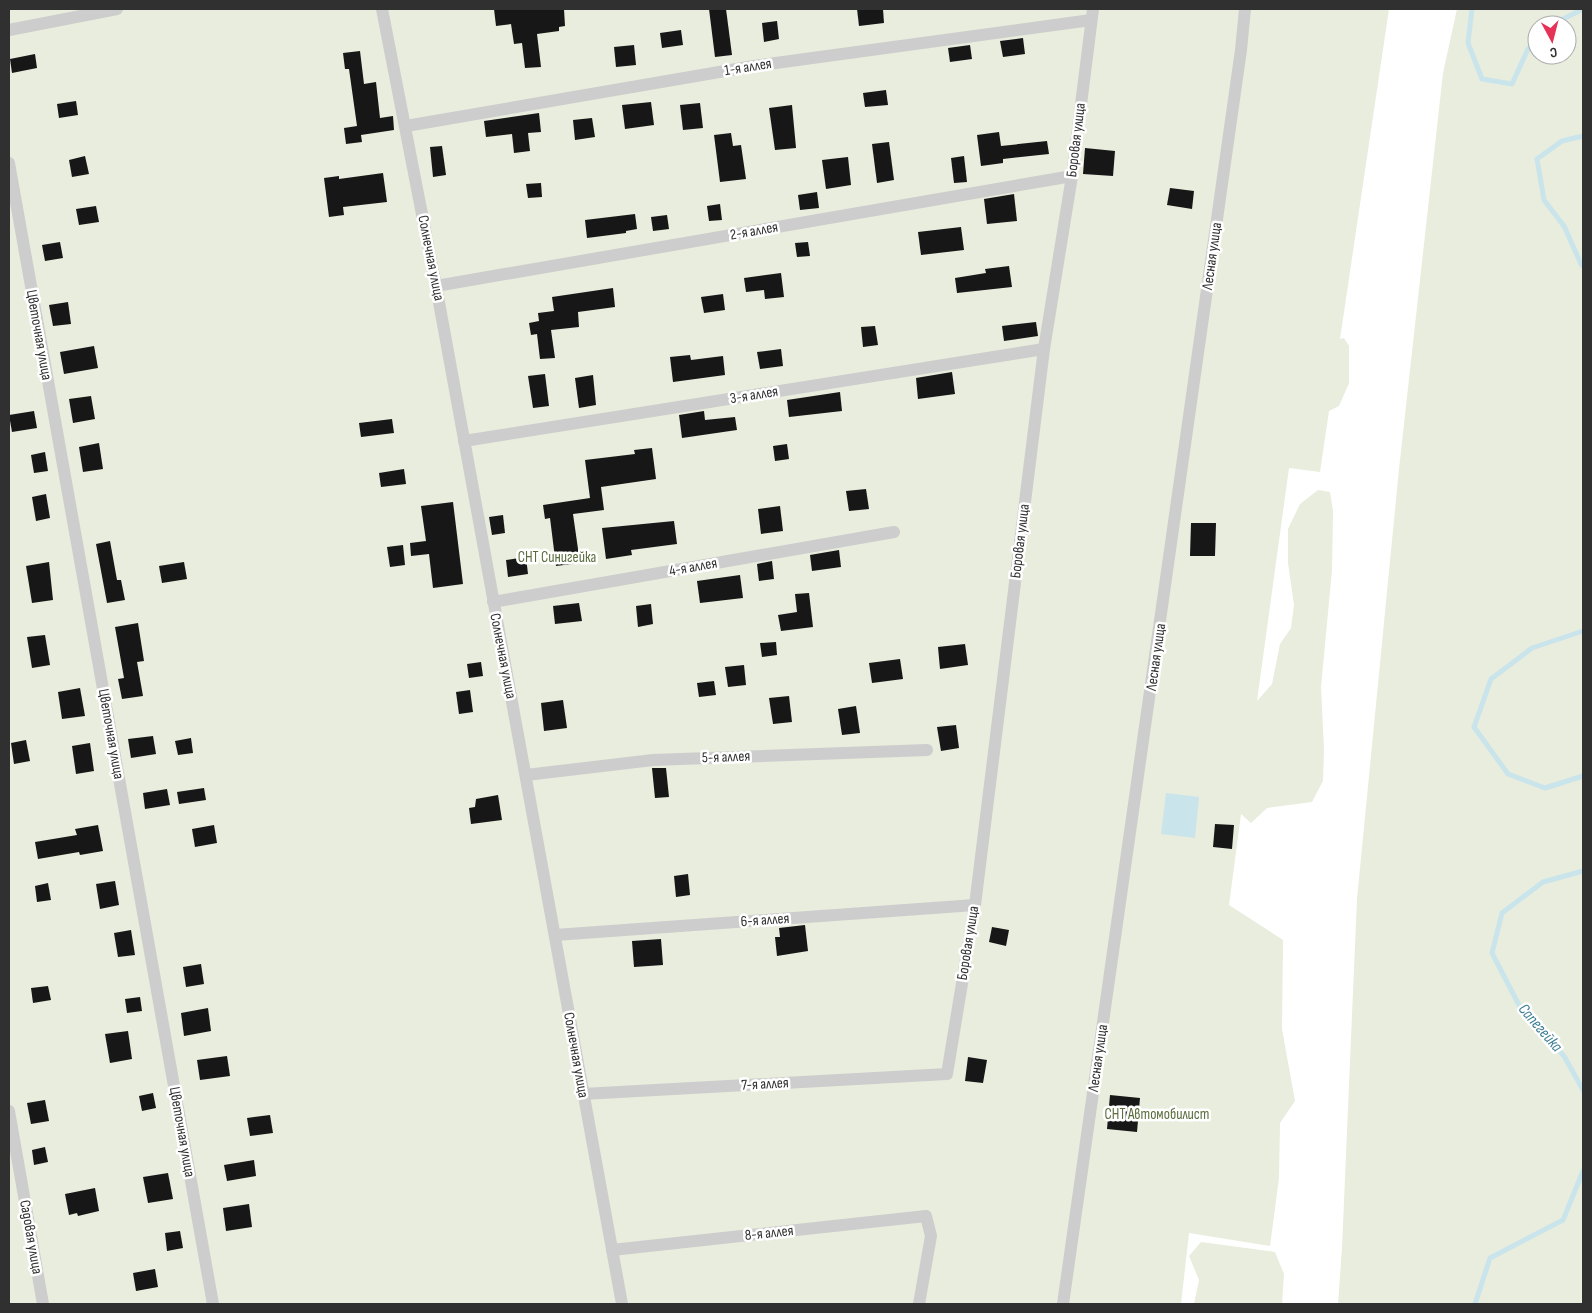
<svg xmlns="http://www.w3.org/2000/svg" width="1592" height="1313" viewBox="0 0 1592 1313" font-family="'Sofia Sans Condensed',sans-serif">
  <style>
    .green { fill: #e8eddd; fill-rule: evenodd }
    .water { fill: #cae4ec }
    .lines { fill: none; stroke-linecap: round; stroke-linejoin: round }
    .stream { stroke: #cae4ec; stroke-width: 5 }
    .building { fill: #171717 }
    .minor { stroke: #cdcdcd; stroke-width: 12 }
    .labels { text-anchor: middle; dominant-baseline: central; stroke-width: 5; stroke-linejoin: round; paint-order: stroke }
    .street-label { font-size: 15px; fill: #303030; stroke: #fff }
    .park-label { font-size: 15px; fill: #596c3c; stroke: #fff }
    .water-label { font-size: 16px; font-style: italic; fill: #3c7d93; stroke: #fff }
  </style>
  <rect width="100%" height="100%" fill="#fff"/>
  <g class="green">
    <polygon points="9,9 1389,9 1340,339 1344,338 1349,346 1349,383 1339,406 1329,411 1320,472 1289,468 1257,701 1272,684 1280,644 1291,628 1294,605 1288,563 1288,529 1300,504 1318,490 1330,492 1333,511 1332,570 1321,687 1324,749 1323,781 1312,802 1267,808 1251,823 1241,814 1229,905 1283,940 1282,1029 1295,1101 1280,1123 1279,1178 1270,1246 1189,1233 1181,1304 9,1304"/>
    <path d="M1457 9H1583V1304H1338L1342 1248 1357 899 1399 469 1443 73ZM1537 25H1567V55H1537Z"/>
    <polygon points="1201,1242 1275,1252 1284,1274 1282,1304 1194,1304 1199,1280 1189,1256"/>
  </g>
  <polygon class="water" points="1166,793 1199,797 1195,838 1161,834"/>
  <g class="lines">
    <g class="stream">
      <polyline points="1472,9 1468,43 1482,79 1512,84 1528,49 1537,40"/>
      <polyline points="1555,25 1561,20 1583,9"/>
      <polyline points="1583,136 1562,141 1537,159 1544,200 1564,226 1581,264 1583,266"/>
      <polyline points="1583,631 1532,648 1491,679 1474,727 1508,774 1545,788 1583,776"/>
      <polyline points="1583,871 1543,882 1502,913 1492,953 1521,1009 1564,1056 1583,1090"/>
      <polyline points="1475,1304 1490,1258 1563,1220 1583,1171"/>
    </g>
  </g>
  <g class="building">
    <polygon points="494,9 564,9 565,26 559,27 559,31 537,34 541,67 525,68 522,43 514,44 511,24 496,26"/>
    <polygon points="709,9 726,9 732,55 715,57"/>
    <polygon points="857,9 883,9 884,23 859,26"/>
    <polygon points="777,21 779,39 764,42 762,23"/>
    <polygon points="681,30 683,45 662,48 660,33"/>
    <polygon points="1023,38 1025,54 1003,57 1000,41"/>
    <polygon points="634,45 636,65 616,67 614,47"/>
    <polygon points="970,45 972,59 950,62 948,48"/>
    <polygon points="360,51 364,84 376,82 380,118 393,116 394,130 361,135 362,142 346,144 344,128 357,126 349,69 345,69 343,53"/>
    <polygon points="35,54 37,68 12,73 10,59"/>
    <polygon points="886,90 888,105 865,107 863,93"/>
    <polygon points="76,101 78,115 59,118 57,104"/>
    <polygon points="651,102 654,125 625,129 622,105"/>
    <polygon points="700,103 703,128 683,130 680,105"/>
    <polygon points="792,105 796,148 775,150 769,108"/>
    <polygon points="539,113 541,132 528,133 530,151 514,153 512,134 486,137 484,121"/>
    <polygon points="592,118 595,137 575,140 573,120"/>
    <polygon points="999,132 1001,146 1047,141 1049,154 1003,159 1003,163 981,166 977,135"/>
    <polygon points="731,133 733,146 741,145 746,179 720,182 714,135"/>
    <polygon points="889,142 894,180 877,183 872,144"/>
    <polygon points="442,146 446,175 433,177 430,147"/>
    <polygon points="1085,148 1115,151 1113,176 1083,174"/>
    <polygon points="85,156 89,174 72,177 69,160"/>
    <polygon points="964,156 967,182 954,183 951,158"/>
    <polygon points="848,157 851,185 826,189 822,160"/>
    <polygon points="383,173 387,202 343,207 344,215 329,217 324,178 339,176 339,179"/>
    <polygon points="541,183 542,197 528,198 526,184"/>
    <polygon points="1170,188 1194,191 1192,209 1167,205"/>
    <polygon points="817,192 819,208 800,210 798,195"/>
    <polygon points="1014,194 1017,221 987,224 984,199"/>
    <polygon points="720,204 722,220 709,221 707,206"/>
    <polygon points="96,206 99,222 79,225 76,209"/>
    <polygon points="635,214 637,229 626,231 626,233 587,238 585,220"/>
    <polygon points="667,215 669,229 653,231 651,217"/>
    <polygon points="961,227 964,250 921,255 918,232"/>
    <polygon points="60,242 63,258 45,261 42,245"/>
    <polygon points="808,242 810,256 797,257 795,243"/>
    <polygon points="1009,266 1012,287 957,293 955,278 986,273 985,269"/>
    <polygon points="781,273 784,297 765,299 764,290 746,292 744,278"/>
    <polygon points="613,288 615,307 578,312 579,327 551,330 555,358 540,359 537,334 531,335 529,323 539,321 538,313 554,311 552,297"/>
    <polygon points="723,294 725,310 704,313 701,297"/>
    <polygon points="68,302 71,324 53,326 49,305"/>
    <polygon points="1036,322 1038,336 1004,341 1002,326"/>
    <polygon points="875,326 878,345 863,347 861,327"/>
    <polygon points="94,346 98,368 64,374 60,352"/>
    <polygon points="781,349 783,366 760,369 757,352"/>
    <polygon points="690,355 691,360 723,356 725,375 673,382 670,357"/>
    <polygon points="952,372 955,394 918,399 916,378"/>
    <polygon points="545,374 549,406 533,408 528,376"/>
    <polygon points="593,375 596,405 579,408 575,378"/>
    <polygon points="840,392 842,411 789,417 787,400"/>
    <polygon points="91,396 95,419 73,423 69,399"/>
    <polygon points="34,411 37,428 12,432 9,415"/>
    <polygon points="704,411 705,420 735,417 737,430 682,438 679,415"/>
    <polygon points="392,419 394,433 361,437 359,423"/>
    <polygon points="99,443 103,469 83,472 79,447"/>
    <polygon points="787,444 789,459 775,461 773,446"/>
    <polygon points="652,448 656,479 601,487 604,510 573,514 580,563 556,566 550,518 545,519 543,505 590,498 585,460 635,454 634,450"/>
    <polygon points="45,452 48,471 34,473 31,455"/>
    <polygon points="404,469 406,484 381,487 379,473"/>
    <polygon points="866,489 869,509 849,511 846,491"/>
    <polygon points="46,494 50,518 36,521 32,497"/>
    <polygon points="453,502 463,584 433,588 429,554 411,556 410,543 426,541 421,506"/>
    <polygon points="780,506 783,531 761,534 758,509"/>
    <polygon points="503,515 505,533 492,535 489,517"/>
    <polygon points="674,521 677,544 631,550 632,555 606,559 602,528"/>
    <polygon points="1191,523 1216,523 1215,556 1190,556"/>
    <polygon points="110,541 117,580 121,580 125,600 107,603 96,544"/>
    <polygon points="403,545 405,565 390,567 387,547"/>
    <polygon points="839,550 841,567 812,571 810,555"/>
    <polygon points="526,557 528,574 508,577 506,560"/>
    <polygon points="772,561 774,579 759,581 757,564"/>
    <polygon points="49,562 53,600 32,603 26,566"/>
    <polygon points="184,562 187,579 162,583 159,566"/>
    <polygon points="740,575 743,598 700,603 697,581"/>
    <polygon points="809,593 813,627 781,631 778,615 797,612 795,594"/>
    <polygon points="579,603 582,621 555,624 553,606"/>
    <polygon points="651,604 653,624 638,627 636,606"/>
    <polygon points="138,623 144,661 137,662 143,696 122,699 118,679 124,678 115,627"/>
    <polygon points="45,635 50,665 32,668 27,637"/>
    <polygon points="776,642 777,655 762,657 760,643"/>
    <polygon points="965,644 968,665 940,669 938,647"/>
    <polygon points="900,659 903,679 872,683 869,663"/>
    <polygon points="481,662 483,676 469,678 467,664"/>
    <polygon points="744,665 746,685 728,687 725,667"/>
    <polygon points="714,681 716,695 699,697 697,683"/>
    <polygon points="80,688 85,716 62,719 58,692"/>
    <polygon points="470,690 473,712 459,714 456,692"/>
    <polygon points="789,696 792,722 773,724 769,698"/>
    <polygon points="563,700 567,728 544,731 541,703"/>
    <polygon points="856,706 860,733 842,735 838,709"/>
    <polygon points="956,725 959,748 941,751 937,727"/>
    <polygon points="153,736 156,754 131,758 128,739"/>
    <polygon points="191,738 193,753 178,755 175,741"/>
    <polygon points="26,740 30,761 14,764 11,743"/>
    <polygon points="90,743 94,771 76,774 72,746"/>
    <polygon points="652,768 666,768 669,797 655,798"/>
    <polygon points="204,788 206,800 179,804 177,792"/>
    <polygon points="167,789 170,805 145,809 143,793"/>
    <polygon points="498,795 502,820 471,824 469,808 475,807 476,799"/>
    <polygon points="1215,824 1234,825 1232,849 1213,847"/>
    <polygon points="98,825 103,851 80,855 79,852 38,859 35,842 77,835 75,829"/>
    <polygon points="214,825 217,843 195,847 192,829"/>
    <polygon points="688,874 690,895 676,897 674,876"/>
    <polygon points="115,881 119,905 100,909 96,884"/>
    <polygon points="48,883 51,900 37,902 35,886"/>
    <polygon points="805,925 808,951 777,956 775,937 780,937 779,928"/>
    <polygon points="992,927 1009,930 1006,946 989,942"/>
    <polygon points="131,930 135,955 118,957 114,933"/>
    <polygon points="661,939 663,965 634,967 632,941"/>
    <polygon points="201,964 204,984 186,987 183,967"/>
    <polygon points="48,986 51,1000 33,1003 31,988"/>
    <polygon points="140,997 142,1011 127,1013 125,999"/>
    <polygon points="208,1008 211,1031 184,1036 181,1013"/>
    <polygon points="128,1031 132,1059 110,1063 105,1034"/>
    <polygon points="227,1056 230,1076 200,1080 197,1060"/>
    <polygon points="968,1057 987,1060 983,1083 965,1081"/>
    <polygon points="153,1093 156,1108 142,1111 139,1096"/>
    <polygon points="1110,1095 1140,1098 1137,1132 1107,1129"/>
    <polygon points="45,1100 49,1121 31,1124 27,1103"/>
    <polygon points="270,1115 273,1133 250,1136 247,1118"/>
    <polygon points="45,1147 48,1162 34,1165 32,1150"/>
    <polygon points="254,1160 256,1176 227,1181 224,1165"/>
    <polygon points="168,1173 173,1199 148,1203 143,1177"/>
    <polygon points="95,1188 99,1211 78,1216 77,1213 69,1215 65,1194"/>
    <polygon points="249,1204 252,1227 226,1231 223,1208"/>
    <polygon points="180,1231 183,1248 167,1251 165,1233"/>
    <polygon points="155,1269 158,1287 136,1291 133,1273"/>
  </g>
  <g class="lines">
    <g class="minor">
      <polyline points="382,9 436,286 622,1304"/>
      <polyline points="9,30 117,9"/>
      <polyline points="406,126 754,66 1091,20"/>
      <polyline points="9,163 213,1304"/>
      <polyline points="436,286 1072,176"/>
      <polyline points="464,441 1044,349"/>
      <polyline points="493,602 894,532"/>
      <polyline points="526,775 653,760 927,750"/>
      <polyline points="555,935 975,905"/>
      <polyline points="583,1094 947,1074 975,905 1044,349 1072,176 1093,9"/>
      <polyline points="9,1111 43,1304"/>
      <polyline points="612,1250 926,1216 931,1236 919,1304"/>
      <polyline points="1063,1304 1241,50 1245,9"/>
    </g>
  </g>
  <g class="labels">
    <g class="street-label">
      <text transform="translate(748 67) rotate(-9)">1-я аллея</text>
      <text transform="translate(1076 140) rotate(-83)">Боровая улица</text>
      <text transform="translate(754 231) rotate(-10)">2-я аллея</text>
      <text transform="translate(1212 256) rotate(-82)">Лесная улица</text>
      <text transform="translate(431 258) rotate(79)">Солнечная улица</text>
      <text transform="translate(39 335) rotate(80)">Цветочная улица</text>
      <text transform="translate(754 395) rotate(-9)">3-я аллея</text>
      <text transform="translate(1020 541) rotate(-83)">Боровая улица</text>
      <text transform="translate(693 567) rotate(-10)">4-я аллея</text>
      <text transform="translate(503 656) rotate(79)">Солнечная улица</text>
      <text transform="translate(1156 657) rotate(-82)">Лесная улица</text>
      <text transform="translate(111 734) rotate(80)">Цветочная улица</text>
      <text transform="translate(726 757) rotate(-2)">5-я аллея</text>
      <text transform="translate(765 920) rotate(-4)">6-я аллея</text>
      <text transform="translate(968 943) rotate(-81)">Боровая улица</text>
      <text transform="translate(576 1055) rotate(80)">Солнечная улица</text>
      <text transform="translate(1098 1058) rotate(-82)">Лесная улица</text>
      <text transform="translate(765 1084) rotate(-3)">7-я аллея</text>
      <text transform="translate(182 1132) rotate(80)">Цветочная улица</text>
      <text transform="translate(769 1233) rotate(-6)">8-я аллея</text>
      <text transform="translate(31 1237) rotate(80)">Садовая улица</text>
    </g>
    <g class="park-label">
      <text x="557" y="557">СНТ Синигейка</text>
      <text x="1157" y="1114">СНТ Автомобилист</text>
    </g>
    <g class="water-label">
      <text transform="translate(1540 1028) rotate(49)">Сапегейка</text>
    </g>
  </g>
  <rect width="1592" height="1313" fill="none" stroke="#303030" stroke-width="20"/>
  <g transform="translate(1552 40) rotate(173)"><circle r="24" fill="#ffffff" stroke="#acacac"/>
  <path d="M0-4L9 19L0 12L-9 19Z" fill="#e63257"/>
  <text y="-8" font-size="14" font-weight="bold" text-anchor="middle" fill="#303030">С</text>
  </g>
</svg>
